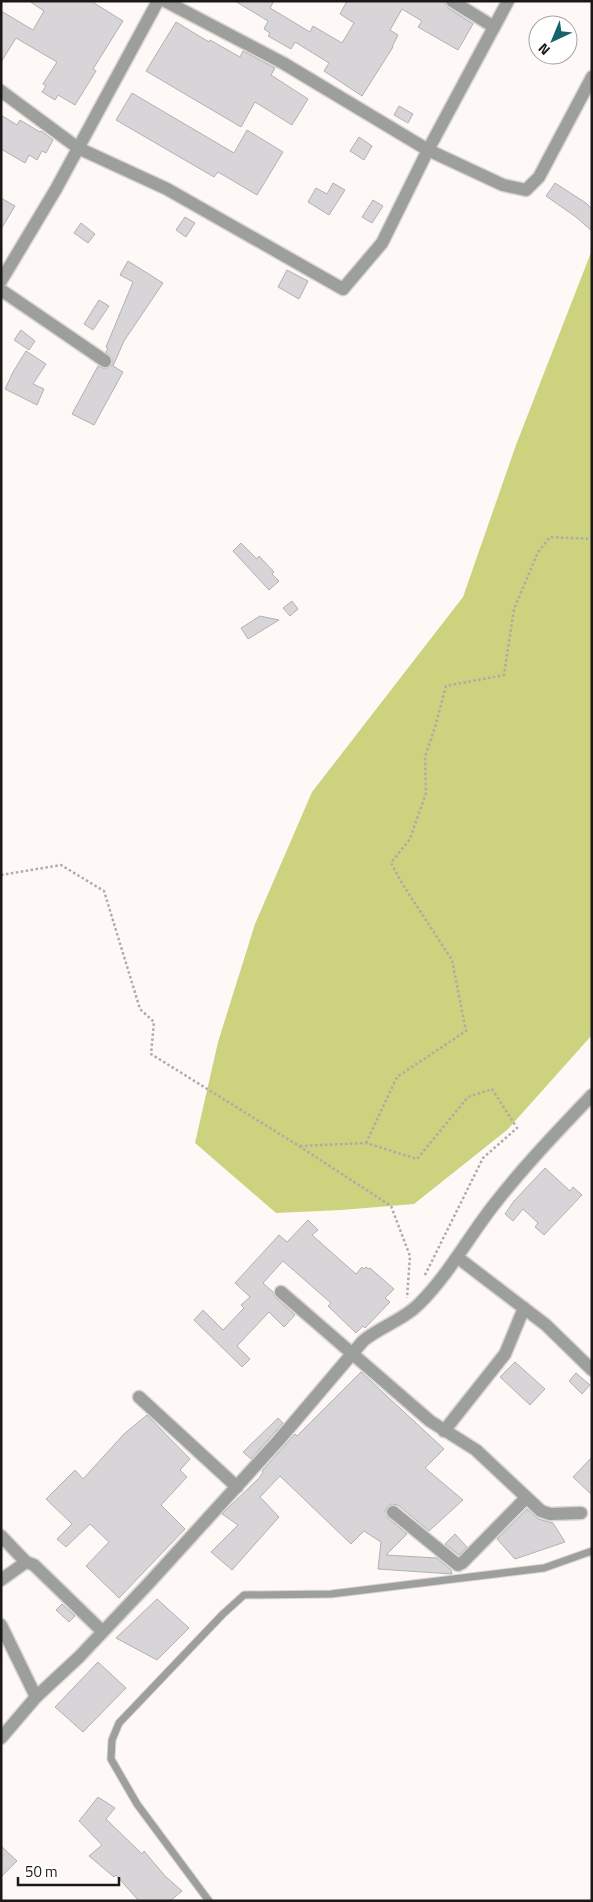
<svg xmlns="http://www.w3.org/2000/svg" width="593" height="1902" viewBox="0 0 593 1902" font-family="'Titillium Web',sans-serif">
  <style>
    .green { fill: #cdd27e }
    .building { fill: #d8d5d9; stroke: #b3b0b4 }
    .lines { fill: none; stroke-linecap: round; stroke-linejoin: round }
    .lane-casing { stroke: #dad5d2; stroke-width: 9 }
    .street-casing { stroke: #dad5d2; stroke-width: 15 }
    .path { stroke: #aeaba8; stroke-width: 2.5; stroke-dasharray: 2.5 2.5; stroke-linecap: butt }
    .lane { stroke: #9d9f9d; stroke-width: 7 }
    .street { stroke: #9d9f9d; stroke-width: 12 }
  </style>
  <rect width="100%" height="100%" fill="#fef9f6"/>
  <polygon class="green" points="592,250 592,1035 507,1130 414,1204 341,1210 276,1213 195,1143 218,1042 255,924 312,792 463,597 516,445"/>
  <g class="building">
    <polygon points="29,1 91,1 123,21 93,69 96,71 75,105 58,95 55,100 42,92 46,86 43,84 57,62 16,38 1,62 1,11 33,30 44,11"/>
    <polygon points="235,1 274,1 270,8 310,32 313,26 342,43 354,23 340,14 347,1 443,1 448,8 473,24 458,50 418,27 422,21 402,9 390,30 398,35 392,47 393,47 362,96 324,71 329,63 295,42 291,49 268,36 270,33 264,29 268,21"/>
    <polygon points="176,22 209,42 210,40 240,57 243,51 275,68 271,75 308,99 292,125 255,102 241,127 146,71"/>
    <polygon points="132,93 234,153 247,130 283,152 257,195 218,172 214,177 116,120"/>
    <polygon points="399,106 413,114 408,123 394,115"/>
    <polygon points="1,115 17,125 20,120 40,132 41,131 53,140 46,153 42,151 37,160 29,155 25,163 1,149"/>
    <polygon points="359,137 372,146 364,160 350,151"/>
    <polygon points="333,183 345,190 329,215 308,202 316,188 327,194"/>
    <polygon points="555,183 586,203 592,209 592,231 576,217 546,196"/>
    <polygon points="1,198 15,206 1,229"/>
    <polygon points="373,200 383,206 372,223 362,217"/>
    <polygon points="185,217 195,223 186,237 176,230"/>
    <polygon points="81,223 95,234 88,243 74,233"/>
    <polygon points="128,261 163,283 124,341 113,366 123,372 94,425 72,414 98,366 105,369 112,365 112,358 106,352 108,348 106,347 133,282 120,275"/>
    <polygon points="287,270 308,281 299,299 278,287"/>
    <polygon points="99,300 109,306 93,330 84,324"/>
    <polygon points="21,330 35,341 29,350 14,340"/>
    <polygon points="26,351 46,364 33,384 44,389 37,405 5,389 13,372"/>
    <polygon points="241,543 257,559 259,556 274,572 272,574 279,581 269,590 233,551"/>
    <polygon points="292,601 298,609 290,616 283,608"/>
    <polygon points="260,616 279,620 248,639 241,628"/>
    <polygon points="545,1168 570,1191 573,1187 582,1195 544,1235 535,1227 538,1223 523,1209 513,1221 505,1214 514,1201"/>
    <polygon points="308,1220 318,1230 312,1235 356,1274 362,1267 364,1269 366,1267 369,1269 370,1268 394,1289 385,1298 390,1302 365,1328 363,1326 356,1333 328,1306 331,1303 283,1261 263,1283 273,1292 276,1298 295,1315 284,1327 269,1312 237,1346 250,1359 242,1367 194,1320 203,1310 223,1330 244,1308 241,1305 250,1297 235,1283 279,1235 287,1242"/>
    <polygon points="515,1362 545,1389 530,1405 500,1377"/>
    <polygon points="361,1372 444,1449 425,1468 463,1500 429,1531 398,1505 391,1504 387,1507 385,1511 388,1518 407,1534 386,1555 437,1558 451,1570 452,1574 378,1569 381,1542 364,1531 351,1544 280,1476 260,1497 279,1517 232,1570 211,1552 238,1525 222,1514 259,1478 263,1472 262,1471 295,1434 297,1436"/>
    <polygon points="576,1373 590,1385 582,1394 569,1381"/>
    <polygon points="147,1415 190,1459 180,1470 187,1477 161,1505 185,1529 119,1598 86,1566 109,1542 90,1524 66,1547 57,1539 72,1524 46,1499 75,1470 83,1479 125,1433"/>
    <polygon points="278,1418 283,1423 251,1459 243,1452"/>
    <polygon points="592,1457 592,1495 573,1477"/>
    <polygon points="527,1509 538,1519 553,1523 565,1542 515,1559 497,1539"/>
    <polygon points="455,1534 467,1547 459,1555 445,1544"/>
    <polygon points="157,1599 189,1628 157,1660 116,1638"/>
    <polygon points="62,1604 75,1616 69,1622 56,1610"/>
    <polygon points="98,1662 126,1688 83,1732 55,1707"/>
    <polygon points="98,1797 115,1808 106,1819 142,1854 144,1851 165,1876 182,1891 170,1901 139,1901 116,1875 114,1877 89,1856 102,1845 79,1821"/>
    <polygon points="1,1846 17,1861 1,1877"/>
  </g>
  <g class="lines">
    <defs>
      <polyline id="lane" points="209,1901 137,1804 111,1759 112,1740 119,1723 223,1614 244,1595 331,1594 544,1568 592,1551"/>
      <g id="street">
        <polyline points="165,1 283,63 428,150 503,185 526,190 539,177 592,77"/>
        <polyline points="452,1 494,27"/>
        <polyline points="1,91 78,148 167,189 343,289 382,243 428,150 508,1"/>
        <polyline points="1,281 56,189 158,1"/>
        <polyline points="1,290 105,361"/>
        <polyline points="457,1257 546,1325 592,1370"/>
        <polyline points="281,1292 430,1421 476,1450 541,1511 550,1514 581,1513"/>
        <polyline points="139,1397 237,1487"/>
        <polyline points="444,1431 505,1354 524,1308"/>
        <polyline points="393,1512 458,1565 462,1563 526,1498"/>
        <polyline points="1,1536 26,1562"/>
        <polyline points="1,1580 26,1562 34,1565 102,1631"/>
        <polyline points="1,1625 36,1697"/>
        <path d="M1 1738 36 1697 79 1657 149 1583 278 1441 363 1341C381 1326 404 1320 420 1303 449 1274 468 1238 493 1206 523 1167 558 1131 592 1095"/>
      </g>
    </defs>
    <use href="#lane" class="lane-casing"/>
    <use href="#street" class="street-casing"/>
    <g class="path">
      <polyline points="1,875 61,865 104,891 140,1009 154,1022 151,1054 299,1146 391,1206 410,1256 407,1298"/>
      <polyline points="366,1143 397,1077 466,1031 452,960 403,885 391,863 410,839 426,793 425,757 435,727 446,686 504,675 514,609 538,552 550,537 592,539"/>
      <polyline points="300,1146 366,1143 417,1159 468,1097 492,1089 517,1128 483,1158 424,1277"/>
    </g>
    <use href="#lane" class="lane"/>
    <use href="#street" class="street"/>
  </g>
  <rect width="593" height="1902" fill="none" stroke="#1a1917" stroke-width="5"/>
  <g transform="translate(553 40) rotate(224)"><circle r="24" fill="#ffffff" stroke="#a3a3a2"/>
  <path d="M0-4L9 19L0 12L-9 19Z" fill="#15636b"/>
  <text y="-8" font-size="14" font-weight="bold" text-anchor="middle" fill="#1a1917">N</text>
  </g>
  <path d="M18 1877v8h101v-8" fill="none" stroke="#1a1917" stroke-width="2.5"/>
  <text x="25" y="1877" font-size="15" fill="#1a1917" stroke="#ffffff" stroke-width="4" paint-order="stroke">50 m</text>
</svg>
